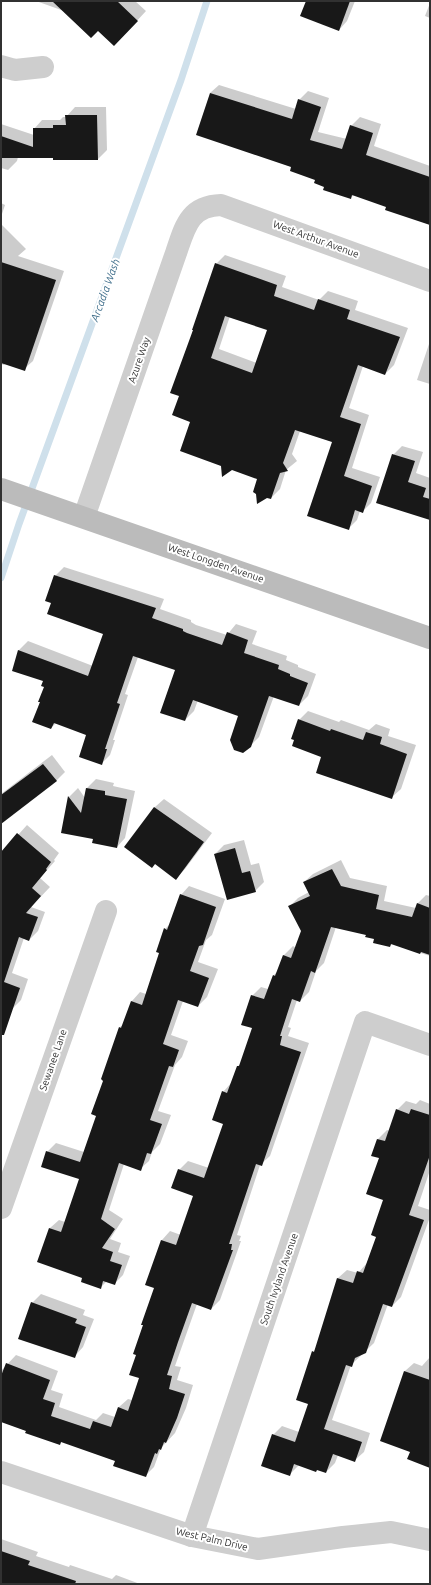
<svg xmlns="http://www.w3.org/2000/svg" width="431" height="1585" viewBox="0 0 431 1585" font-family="Ubuntu,sans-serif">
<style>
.shadow{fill:#0003;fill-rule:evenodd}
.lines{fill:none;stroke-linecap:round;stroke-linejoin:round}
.stream{stroke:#cfe0eb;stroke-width:7}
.building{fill:#181818;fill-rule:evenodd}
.street{stroke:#cecece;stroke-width:22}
.secondary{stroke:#bbb;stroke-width:22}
.labels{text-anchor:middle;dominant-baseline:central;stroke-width:4;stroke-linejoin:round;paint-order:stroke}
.street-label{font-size:10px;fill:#313131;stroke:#fff}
.water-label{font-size:11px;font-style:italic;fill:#44728e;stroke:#fff}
</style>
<rect width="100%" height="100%" fill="#fff"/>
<g class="shadow">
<polygon points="36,1 135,1 146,11 123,36 98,30 64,11"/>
<polygon points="307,1 355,1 347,21 339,30"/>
<polygon points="430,3 430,18 425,16"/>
<polygon points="219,85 296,109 299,100 308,91 329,98 318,132 347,139 351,126 360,117 381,124 374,146 430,166 430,225 387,206 354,195 350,198 292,167 210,93"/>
<polygon points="75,107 106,107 107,150 98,159 18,157 17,161 8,170 1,168 1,124 34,135 34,129 42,120 60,120 63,117 66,117"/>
<polygon points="1,203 5,205 1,217"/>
<polygon points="1,224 26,249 18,256 64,271 33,361 24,369 6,363 4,365 1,364"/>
<path d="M225,255L286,276L282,287L319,300L328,291L358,301L355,310L408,328L394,365L385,374L363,366L349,408L369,415L352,468L380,477L371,503L362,512L360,511L357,520L348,529L333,442L300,431L292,454L297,461L286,470L280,489L271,498L258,478L222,465L192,421L180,396L216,264ZM230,316L268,329L257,363L219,349Z"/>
<polygon points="430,341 430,384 417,380"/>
<polygon points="402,446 423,452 416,473 430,478 430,515 427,518 393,455"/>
<polygon points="64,567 164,599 160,609 191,620 191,622 196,625 227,635 236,624 257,631 252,644 287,656 286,660 298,665 298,667 316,674 308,696 299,705 274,696 259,737 250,746 239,715 198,700 194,711 185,720 176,670 138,657 125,694 128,695 113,740 115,740 110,755 101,764 88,734 56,723 51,728 34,721 45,686 44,680 13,670 19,650 28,641 93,666 104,633 52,603 55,576"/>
<polygon points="308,711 339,722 341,720 369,730 376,724 390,729 388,736 416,745 401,789 392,797 323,756 299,720"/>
<polygon points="52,755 65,772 56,781 1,809 1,794"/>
<polygon points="96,779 114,783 113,786 135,791 125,838 117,847 94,838 62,832 69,797 78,788 85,798 87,788"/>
<polygon points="164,799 212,833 185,869 176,878 156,863 152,867 126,847 155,807"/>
<polygon points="27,825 59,853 54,860 55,861 40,878 50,887 31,907 45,912 38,931 29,940 24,938 12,973 28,979 21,1000 12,1009 1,1005 1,854"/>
<polygon points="244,840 251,865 259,863 264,882 255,891 215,854 224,845"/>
<polygon points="341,860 350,878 387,886 384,901 416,908 417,904 426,895 430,896 430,956 392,944 390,946 367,934 336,927 324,963 316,971 309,992 300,1001 297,1000 288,1027 291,1028 288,1036 309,1043 270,1156 260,1165 237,1235 241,1236 239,1241 241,1241 220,1300 211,1309 197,1304 175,1366 181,1367 177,1380 193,1385 186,1408 175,1433 161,1448 154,1467 145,1476 116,1461 62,1441 60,1444 1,1421 1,1371 16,1355 58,1371 51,1390 63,1394 59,1407 96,1420 103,1413 115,1417 119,1407 128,1399 132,1400 140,1378 162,1240 170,1231 181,1235 194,1195 179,1170 188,1161 209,1168 224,1123 223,1092 232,1082 238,1066 242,1063 253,1028 252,996 261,987 268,989 273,976 278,971 284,955 293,946 296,948 302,931 289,907 298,898 309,892 304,882 313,874"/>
<polygon points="189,886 225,899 212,935 206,940 198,962 218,969 207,997 198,1006 183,1001 171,1035 188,1041 182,1057 175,1065 158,1111 171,1115 160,1144 152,1152 149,1161 140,1169 124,1164 109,1210 123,1219 110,1239 121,1243 118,1252 130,1256 123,1275 114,1284 107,1281 100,1288 84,1278 50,1228 59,1220 65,1222 80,1179 47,1152 56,1143 84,1152 97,1116 104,1080 102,1079 120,1027 124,1024 132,1001 140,992 146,994 160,953 165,929 170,924 181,895"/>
<polygon points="420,1100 430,1104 430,1170 418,1206 430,1210 430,1217 401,1297 392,1306 388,1304 374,1343 351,1365 332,1420 370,1433 364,1452 355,1460 338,1455 335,1463 326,1472 299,1465 290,1474 273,1435 282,1426 299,1432 309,1404 313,1352 316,1349 338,1278 347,1270 358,1273 367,1263 377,1236 384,1200 378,1139 387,1130 390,1131 397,1110 406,1101 416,1104"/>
<polygon points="41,1294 85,1310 83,1315 94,1319 83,1347 75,1356 32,1303"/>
<polygon points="430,1357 430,1467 411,1451 405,1371 414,1363 422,1366"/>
<polygon points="1,1539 38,1552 36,1556 69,1567 70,1565 112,1579 116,1575 140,1584 1,1584"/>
</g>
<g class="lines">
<polyline class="stream" points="1,578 19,524 181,80 207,1"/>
</g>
<g class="building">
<polygon points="52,1 117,1 138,21 114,46 98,31 91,38"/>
<polygon points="306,1 350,1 339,31 300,16"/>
<polygon points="210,93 292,119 298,99 321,107 310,140 342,149 350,125 373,133 366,155 430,177 430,225 385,210 386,207 352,195 351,199 323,190 324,187 314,183 315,180 290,171 291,167 196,135"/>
<polygon points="65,115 97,115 98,160 53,160 53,158 1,158 1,136 33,147 33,128 53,128 53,125 66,125"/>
<polygon points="1,262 56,280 25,371 1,363"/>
<path d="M215,263L277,285L274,296L314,310L318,299L350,310L347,319L400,337L385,375L358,365L340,417L361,424L344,476L372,486L363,513L355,510L349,530L307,516L332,442L295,430L283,463L288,471L280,473L271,499L267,498L257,504L256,494L253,492L257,479L232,470L222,477L221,466L180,451L190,422L172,415L179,396L170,393L193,330H192ZM225,316L267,330L252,373L211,358Z"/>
<polygon points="392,454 415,461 408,482 426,488 423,497 430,499 430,520 376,503"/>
<polygon points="54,575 156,608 152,618 183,629 183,631 187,633 222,645 227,632 248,640 244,653 279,665 278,669 290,674 290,676 308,683 299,706 269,696 251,747 243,753 234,750 230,740 238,716 193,700 185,721 160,713 175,670 133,656 117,703 120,704 105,749 107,749 102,765 79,757 86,735 54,723 51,729 32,722 40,702 38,702 44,687 41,686 43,681 12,671 18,650 88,676 103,634 47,614 51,603 45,601"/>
<polygon points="298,719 330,731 331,729 363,740 366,732 382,737 380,744 407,754 392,799 316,773 321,757 292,746 294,740 291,739"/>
<polygon points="43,764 57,781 1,824 1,795"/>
<polygon points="86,788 105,791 105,795 127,799 117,848 92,843 93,839 61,833 68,796 81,813"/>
<polygon points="154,807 204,842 176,880 155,864 152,868 124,847"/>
<polygon points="17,833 51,862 46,869 47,870 32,888 41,896 26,913 38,917 29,941 19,937 4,982 20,988 4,1035 1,1035 1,852"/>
<polygon points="235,848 242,873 250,871 256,892 227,900 214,854"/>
<polygon points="332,869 341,886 379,895 376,909 412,917 417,903 430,908 430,955 421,952 420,954 391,944 390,947 373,943 374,939 365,937 366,935 331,927 315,973 311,971 300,1002 292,999 280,1036 282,1036 280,1045 301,1052 262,1166 256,1164 229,1244 232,1244 231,1250 233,1250 211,1310 192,1303 178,1342 167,1375 172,1376 169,1389 185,1394 177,1418 166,1443 164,1442 161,1450 159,1449 157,1454 155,1453 146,1477 113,1466 115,1461 61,1442 60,1445 25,1433 26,1431 1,1422 1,1376 6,1363 50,1380 43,1399 55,1403 51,1416 90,1429 93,1421 111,1427 118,1407 128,1411 139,1378 129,1375 136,1355 133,1354 143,1325 141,1325 154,1288 145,1285 161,1240 176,1245 193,1196 171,1188 178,1169 204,1178 223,1124 212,1120 222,1091 227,1093 237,1066 239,1066 252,1028 241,1025 251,995 264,999 273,975 275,976 283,955 291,958 301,931 288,906 310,896 303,882"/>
<polygon points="180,894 216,907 203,945 199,946 190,971 209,978 198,1007 178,1000 163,1044 179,1050 173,1067 169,1066 150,1120 162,1124 151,1154 147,1153 141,1171 119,1163 101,1219 115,1229 102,1248 113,1252 110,1261 122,1265 115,1285 103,1281 101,1289 81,1282 82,1278 37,1262 49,1228 61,1232 79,1179 41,1167 46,1151 80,1162 96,1116 91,1114 103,1081 101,1079 119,1027 121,1028 131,1001 142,1005 159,953 156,952 164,928 167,930"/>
<polygon points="396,1109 409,1114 411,1109 430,1115 430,1155 409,1215 424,1220 392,1307 383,1304 366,1353 355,1358 352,1367 346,1365 324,1429 362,1442 355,1462 333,1454 326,1473 317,1470 316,1472 294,1464 290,1476 261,1466 272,1434 295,1442 308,1404 296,1400 312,1351 314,1352 337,1278 353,1283 357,1271 363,1273 376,1237 371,1235 383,1200 366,1194 379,1158 371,1156 377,1139 385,1141"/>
<polygon points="31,1302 77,1319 75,1323 86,1327 75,1358 18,1339"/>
<polygon points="404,1371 430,1380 430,1468 407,1459 410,1452 380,1441"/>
<polygon points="1,1551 30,1561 28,1565 76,1581 75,1584 1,1584"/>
</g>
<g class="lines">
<g class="street">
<polyline points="1,66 15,70 43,67"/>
<path d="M84,517L176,253C185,227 189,206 221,205L430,281"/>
<polyline points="1,1208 106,911"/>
<polyline points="1,1472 192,1536 258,1549 343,1537 391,1532 430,1540"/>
<polyline points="192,1536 365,1022 430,1045"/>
</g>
<polyline class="secondary" points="1,489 430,638"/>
</g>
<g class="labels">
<g class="street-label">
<text transform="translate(316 239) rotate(20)">West Arthur Avenue</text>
<text transform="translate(139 360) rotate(-71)">Azure Way</text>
<text transform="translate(216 563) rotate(19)">West Longden Avenue</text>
<text transform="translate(53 1060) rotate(-71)">Sewanee Lane</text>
<text transform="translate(279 1279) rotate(-71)">South Ivyland Avenue</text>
<text transform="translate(212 1539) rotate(13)">West Palm Drive</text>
</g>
<g class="water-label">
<text transform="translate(105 290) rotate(-70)">Arcadia Wash</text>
</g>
</g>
<rect width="431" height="1585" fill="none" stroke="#313131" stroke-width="4"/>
</svg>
